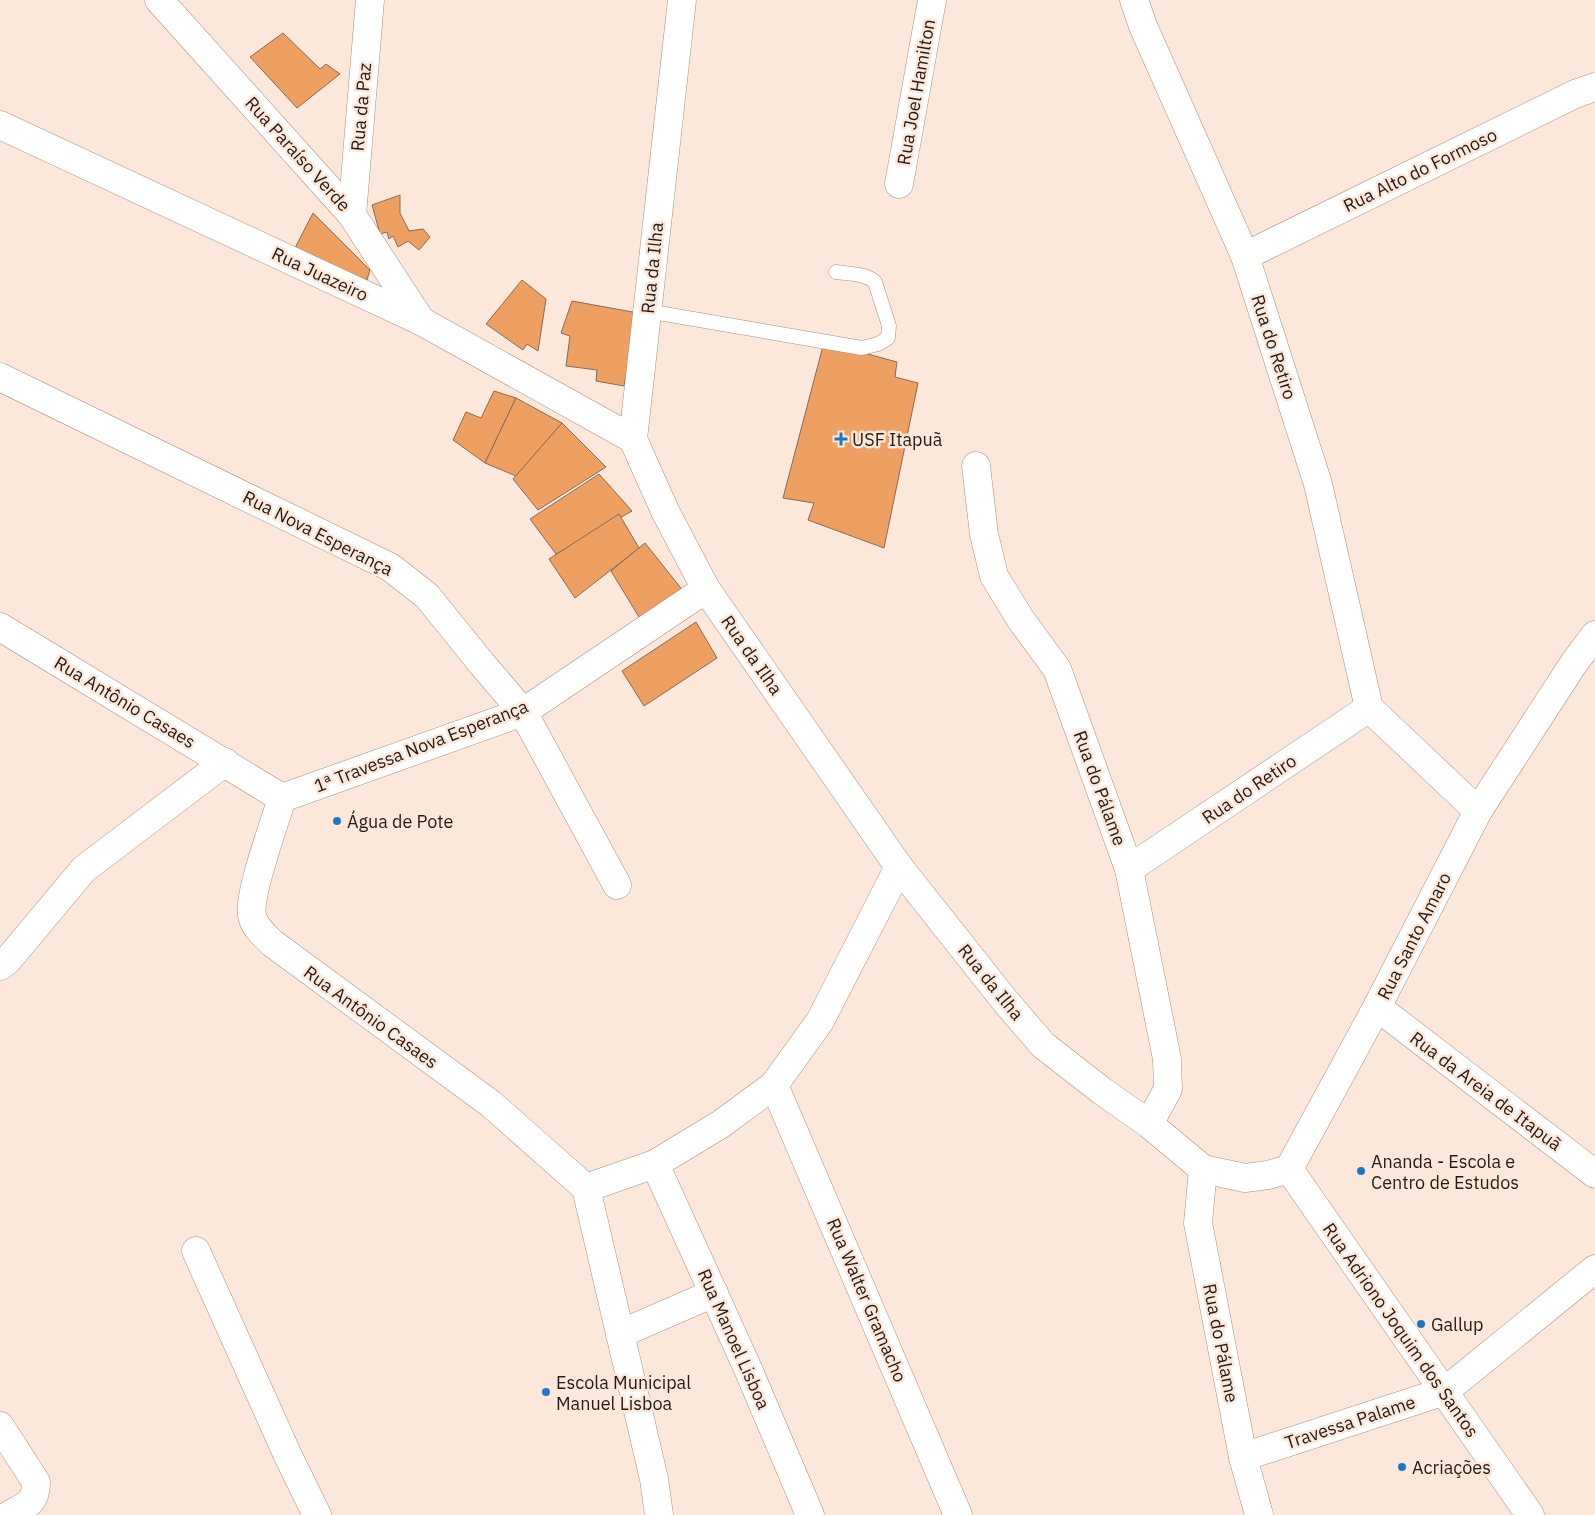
<svg xmlns="http://www.w3.org/2000/svg" width="1595" height="1515" viewBox="0 0 1595 1515" font-family="'IBM Plex Sans',sans-serif">
<style>
.building{fill:#ee9f62;stroke:#876b56}
.lines{fill:none;stroke-linecap:round;stroke-linejoin:round}
.service-casing{stroke:#ac8e78;stroke-width:15}
.minor-casing{stroke:#ac8e78;stroke-width:29}
.secondary-casing{stroke:#ac8e78;stroke-width:29}
.service{stroke:#fff;stroke-width:14}
.minor{stroke:#fff;stroke-width:28}
.secondary{stroke:#fff;stroke-width:28}
.poi-dot{fill:#1f76c3;stroke:#fce8da;stroke-width:2}
.labels{text-anchor:middle;dominant-baseline:central;stroke-width:5;stroke-linejoin:round;paint-order:stroke}
.street-label{font-size:18px;fill:#261b12;stroke:#fce8da}
.poi-label{font-size:18px;fill:#261b12;stroke:#fce8da;text-anchor:start}
</style>
<rect width="100%" height="100%" fill="#fce8da"/>
<g class="building">
<polygon points="283,33 320,69 326,64 340,74 297,108 250,57"/>
<polygon points="400,195 400,213 409,231 423,229 430,237 419,250 408,241 398,247 393,236 389,239 387,232 380,234 372,205"/>
<polygon points="313,213 370,270 367,280 294,250"/>
<polygon points="522,280 546,299 538,351 527,344 523,350 486,324"/>
<polygon points="572,301 638,313 624,386 596,381 597,370 566,366 570,336 561,333"/>
<polygon points="824,342 897,362 895,377 918,383 884,548 808,520 814,503 783,498"/>
<polygon points="494,391 516,398 485,463 453,440 466,412 481,418"/>
<polygon points="516,398 562,423 516,476 485,463"/>
<polygon points="562,423 606,467 538,510 513,479"/>
<polygon points="599,474 632,511 556,554 530,519"/>
<polygon points="619,514 639,548 575,598 549,559"/>
<polygon points="645,543 684,592 639,617 611,571"/>
<polygon points="696,622 717,658 644,706 622,671"/>
</g>
<g class="lines">
<g class="service-casing">
<path id="service" d="M647,311L862,348L878,344L888,338L889,326L875,282C865,273 848,274 836,272"/>
</g>
<g class="minor-casing">
<g id="minor">
<polyline points="159,0 352,215 421,321"/>
<polyline points="1134,0 1143,26 1245,256 1318,484 1369,708 1478,811"/>
<polyline points="899,184 932,0"/>
<polyline points="352,215 370,0"/>
<polyline points="1245,256 1575,94 1595,87"/>
<polyline points="0,377 390,567 427,596 482,664 523,712 617,885"/>
<polyline points="976,466 984,534 994,576 1021,620 1057,669 1129,869 1167,1059 1168,1089 1149,1124"/>
<path d="M0,627L282,798C275,822 248,894 252,915C254,927 264,935 272,943L491,1104L586,1188L654,1479L659,1515"/>
<polyline points="282,798 523,712 706,589"/>
<polyline points="1129,869 1369,708"/>
<polyline points="0,966 7,961 84,869 225,762"/>
<polyline points="774,1085 958,1515"/>
<polyline points="655,1164 748,1369 810,1515"/>
<polyline points="1203,1169 1198,1223 1243,1457 1259,1515"/>
<polyline points="1289,1169 1530,1515"/>
<polyline points="586,1188 655,1164 721,1124 774,1085 820,1021 899,867"/>
<polyline points="196,1251 289,1458 317,1515"/>
<polyline points="620,1334 714,1293"/>
<path d="M0,1426L36,1482C36,1504 26,1505 9,1515"/>
<polyline points="1243,1457 1445,1391 1595,1269"/>
</g>
</g>
<g class="secondary-casing">
<g id="secondary">
<polyline points="682,0 633,439 665,511 706,589 899,867 1006,1002 1043,1045 1102,1091 1149,1124 1203,1169 1245,1178 1268,1175 1289,1169 1377,1007 1478,811 1574,663 1595,635"/>
<polyline points="0,125 421,321 633,439"/>
<polyline points="1377,1007 1595,1174"/>
</g>
</g>
<use href="#service" class="service"/>
<use href="#minor" class="minor"/>
<use href="#secondary" class="secondary"/>
</g>
<g class="poi-dot">
<path d="M838.5 431.5h5v5h5v5h-5v5h-5v-5h-5v-5h5z"/>
<circle cx="337" cy="821" r="5"/>
<circle cx="1361" cy="1171" r="5"/>
<circle cx="1421" cy="1324" r="5"/>
<circle cx="546" cy="1392" r="5"/>
<circle cx="1402" cy="1467" r="5"/>
</g>
<g class="labels">
<g class="street-label">
<text transform="translate(916 92) rotate(-80)">Rua Joel Hamilton</text>
<text transform="translate(361 107) rotate(-85)">Rua da Paz</text>
<text transform="translate(298 154) rotate(48)">Rua Paraíso Verde</text>
<text transform="translate(1420 170) rotate(-26)">Rua Alto do Formoso</text>
<text transform="translate(652 268) rotate(-84)">Rua da Ilha</text>
<text transform="translate(320 274) rotate(25)">Rua Juazeiro</text>
<text transform="translate(1274 347) rotate(72)">Rua do Retiro</text>
<text transform="translate(318 533) rotate(27)">Rua Nova Esperança</text>
<text transform="translate(752 655) rotate(55)">Rua da Ilha</text>
<text transform="translate(125 702) rotate(31)">Rua Antônio Casaes</text>
<text transform="translate(421 746) rotate(-21)">1ª Travessa Nova Esperança</text>
<text transform="translate(1100 788) rotate(70)">Rua do Pálame</text>
<text transform="translate(1249 789) rotate(-34)">Rua do Retiro</text>
<text transform="translate(1414 936) rotate(-63)">Rua Santo Amaro</text>
<text transform="translate(991 982) rotate(51)">Rua da Ilha</text>
<text transform="translate(371 1017) rotate(36)">Rua Antônio Casaes</text>
<text transform="translate(1486 1091) rotate(37)">Rua da Areia de Itapuã</text>
<text transform="translate(867 1300) rotate(67)">Rua Walter Gramacho</text>
<text transform="translate(1401 1330) rotate(55)">Rua Adriono Joquim dos Santos</text>
<text transform="translate(734 1339) rotate(66)">Rua Manoel Lisboa</text>
<text transform="translate(1221 1343) rotate(79)">Rua do Pálame</text>
<text transform="translate(1350 1422) rotate(-18)">Travessa Palame</text>
</g>
<g class="poi-label">
<text x="852" y="439">USF Itapuã</text>
<text x="347" y="821">Água de Pote</text>
<text x="1371" y="1161">Ananda - Escola e<tspan x="1371" dy="21">Centro de Estudos</tspan></text>
<text x="1431" y="1324">Gallup</text>
<text x="556" y="1382">Escola Municipal<tspan x="556" dy="21">Manuel Lisboa</tspan></text>
<text x="1412" y="1467">Acriações</text>
</g>
</g>
</svg>
